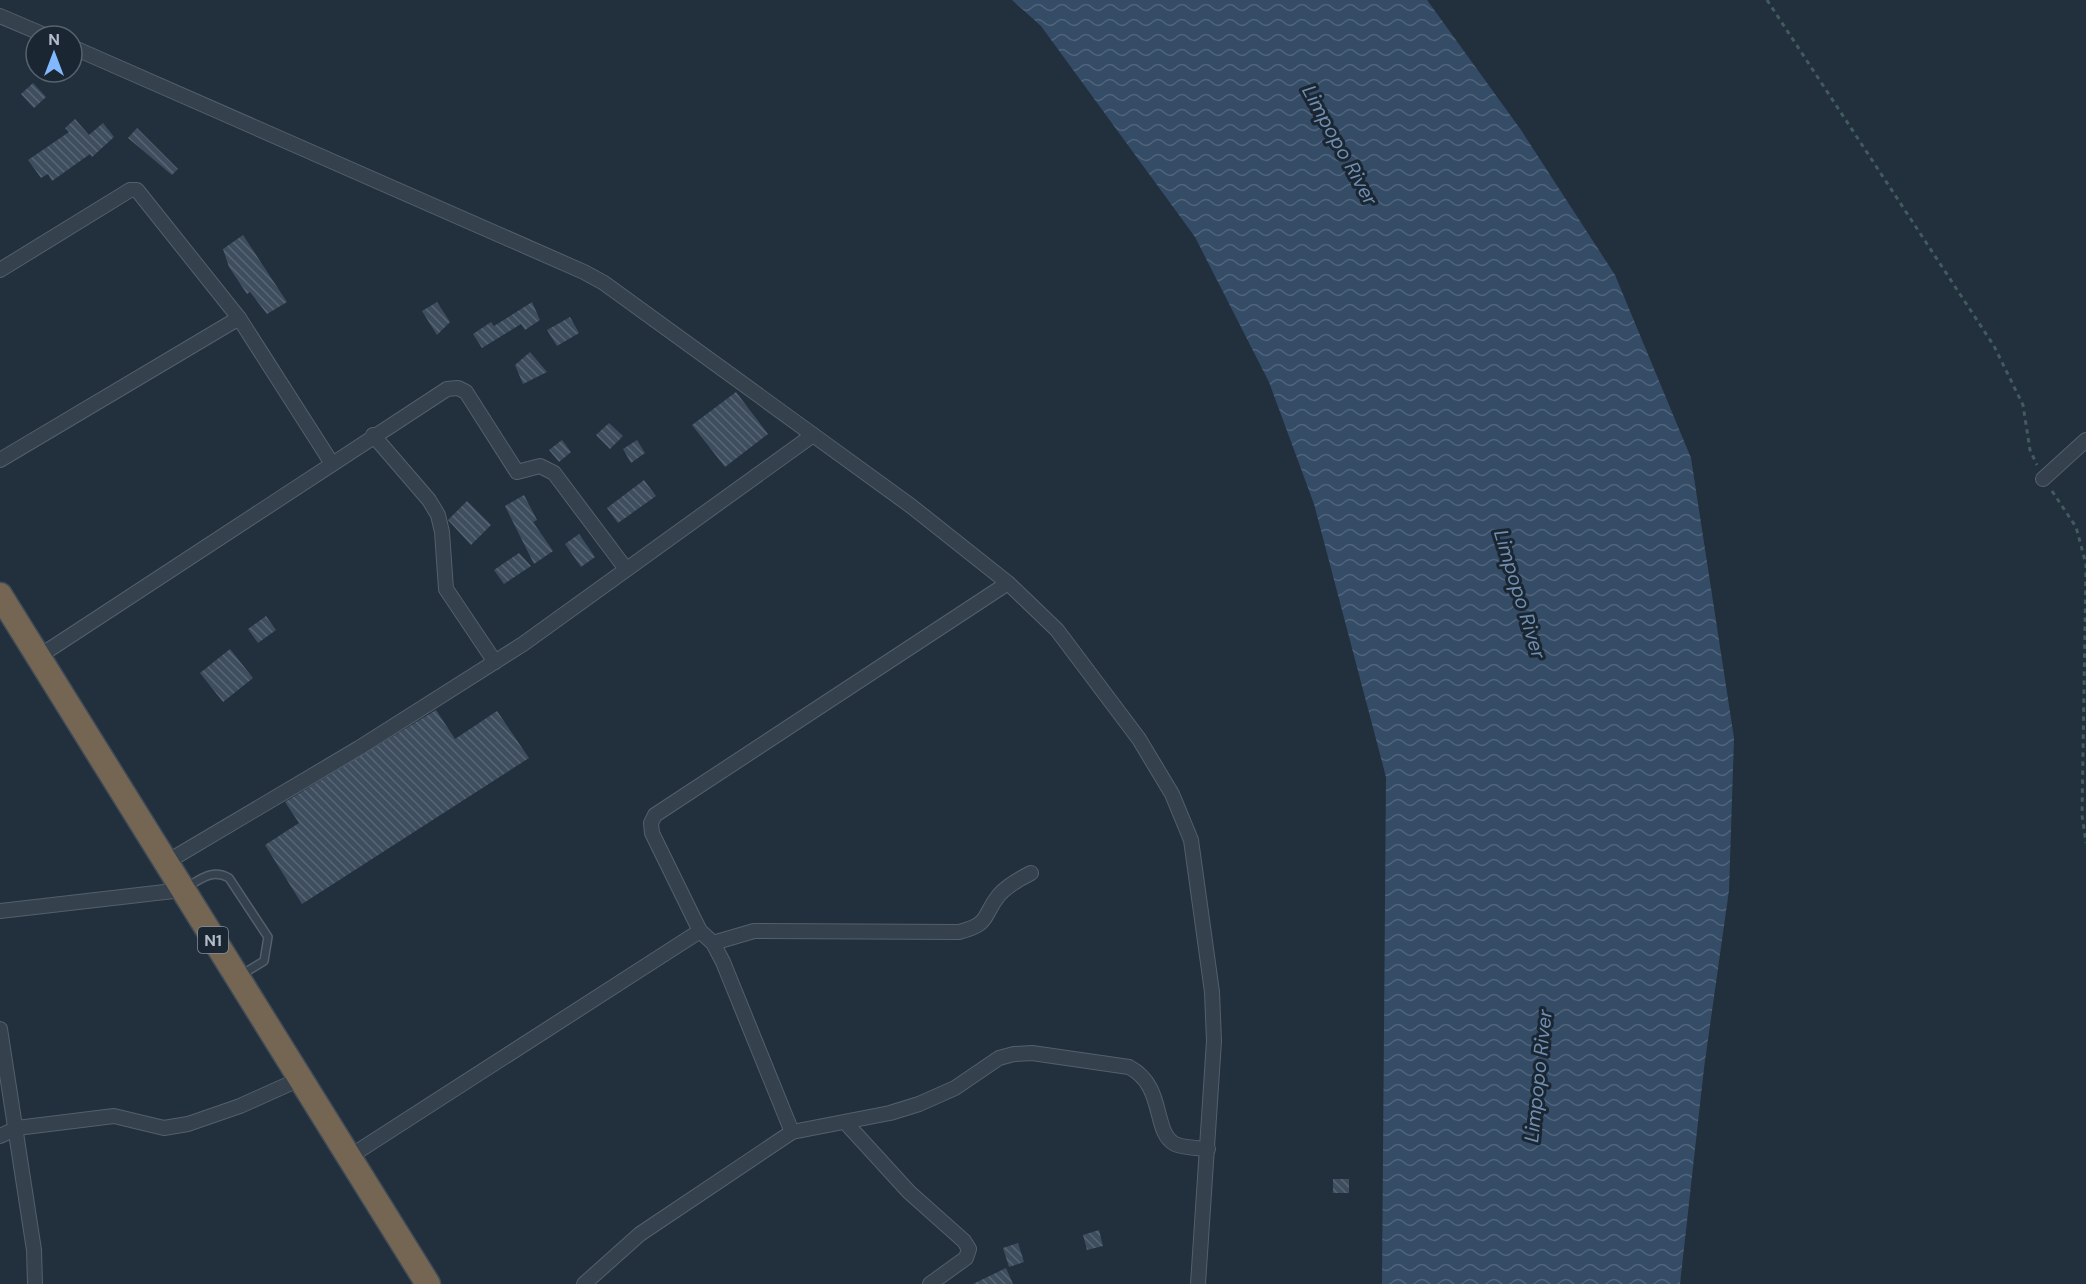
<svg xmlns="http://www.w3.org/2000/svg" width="2086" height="1284" viewBox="0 0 2086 1284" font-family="'DM Sans',sans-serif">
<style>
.water{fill:url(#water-waves)}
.building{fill:url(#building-back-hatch)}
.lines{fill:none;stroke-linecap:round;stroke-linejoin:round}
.lane-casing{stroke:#545f6c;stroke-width:10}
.street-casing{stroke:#545f6c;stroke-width:16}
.highway-casing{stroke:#414c59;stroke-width:27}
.path{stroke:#425b5c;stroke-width:3;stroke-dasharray:4.5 4.5;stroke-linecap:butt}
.lane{stroke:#36414e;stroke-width:7}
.street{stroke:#36414e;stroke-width:14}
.highway{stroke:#756653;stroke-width:24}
.labels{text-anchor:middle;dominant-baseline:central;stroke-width:6;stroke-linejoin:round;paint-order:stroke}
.shield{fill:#1b2633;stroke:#858f9d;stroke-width:1.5}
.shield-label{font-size:16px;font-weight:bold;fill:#b2bcca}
.water-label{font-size:20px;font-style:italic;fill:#708eaf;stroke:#1b2633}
</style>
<defs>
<pattern id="water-waves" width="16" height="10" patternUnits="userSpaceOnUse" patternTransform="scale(1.5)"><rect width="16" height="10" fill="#354c67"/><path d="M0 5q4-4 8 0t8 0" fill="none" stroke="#50647b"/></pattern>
<pattern id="building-back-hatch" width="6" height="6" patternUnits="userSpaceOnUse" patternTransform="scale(1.5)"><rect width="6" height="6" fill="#3e4e5e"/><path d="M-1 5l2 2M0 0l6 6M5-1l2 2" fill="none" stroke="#586674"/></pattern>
</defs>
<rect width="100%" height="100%" fill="#22303e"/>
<polygon class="water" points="1012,0 1427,0 1521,130 1615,275 1691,458 1734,738 1729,890 1704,1068 1680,1284 1382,1284 1386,777 1314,504 1269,382 1195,237 1041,26"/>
<g class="building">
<polygon points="33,83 46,97 34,108 21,94"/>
<polygon points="75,119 89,135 103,123 114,137 92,157 90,154 52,181 48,174 41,178 28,160 69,132 65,128"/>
<polygon points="137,128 178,169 172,175 128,138"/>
<polygon points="243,235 287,302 267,314 250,292 247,294 229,267 223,249"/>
<polygon points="437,302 450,322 437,335 422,311"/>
<polygon points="532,302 540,320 525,330 521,324 482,348 473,334 491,322 494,326"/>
<polygon points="570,317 579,333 557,346 547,330"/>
<polygon points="530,352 547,372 523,384 515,365"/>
<polygon points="736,392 768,434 725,467 692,425"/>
<polygon points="609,423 623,436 610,449 596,435"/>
<polygon points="562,440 571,452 559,462 549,450"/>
<polygon points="637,440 645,453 631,463 623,449"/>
<polygon points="644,480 656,496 618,523 607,508"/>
<polygon points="524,495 537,520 533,522 553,551 534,564 505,506"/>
<polygon points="467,501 491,525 471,545 448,520"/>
<polygon points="579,534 595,557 581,567 565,544"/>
<polygon points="519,553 531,566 504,584 494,570"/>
<polygon points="266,616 276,630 258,643 248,629"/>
<polygon points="230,649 253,678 223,702 200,673"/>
<polygon points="436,710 455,739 497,711 529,758 302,904 265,845 299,823 285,802"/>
<rect x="1333" y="1179" width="16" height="14"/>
<polygon points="1099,1230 1103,1246 1087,1250 1083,1235"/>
<polygon points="1018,1243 1024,1262 1009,1267 1003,1248"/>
<polygon points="1006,1268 1013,1284 973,1284"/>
</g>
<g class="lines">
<g class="lane-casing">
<path id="lane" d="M187,887C202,878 213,869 229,878L268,937L264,961L241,975"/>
</g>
<g class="street-casing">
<g id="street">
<polyline points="0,16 47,36"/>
<polyline points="72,47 584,272 604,283 911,506 1008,583 1057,630 1139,739 1172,794 1191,840 1212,992 1214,1041 1198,1284"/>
<polyline points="0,270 130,190 137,190 239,318 331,462"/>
<polyline points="373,435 429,500 438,515 442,532 446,589 495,662"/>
<polyline points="0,460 239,318"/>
<polyline points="2043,479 2086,440"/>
<polyline points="38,657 447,389 458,388 466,392 517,472 540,466 554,473 626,569"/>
<polyline points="165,863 359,748 523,644 813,435"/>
<polyline points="0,911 182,890"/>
<path d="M713,943L754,931L959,932C991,924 982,916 999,895C1008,885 1019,879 1031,873"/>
<polyline points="0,1029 34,1250 35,1284"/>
<polyline points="845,1122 909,1192 964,1241 969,1249 966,1258 930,1284"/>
<polyline points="792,1132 723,962 713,943 700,931 652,833 651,823 655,815 1008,583"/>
<polyline points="0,1136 17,1128 114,1116 164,1128 188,1124 240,1106 300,1079"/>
<polyline points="349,1157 700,931"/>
<path d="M584,1284L640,1234L792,1132L890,1113L919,1104L955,1088L999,1058L1014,1054L1032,1053L1129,1067C1166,1086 1152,1132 1175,1144C1184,1148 1198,1148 1208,1149"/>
</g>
</g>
<g class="highway-casing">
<polyline id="highway" points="0,595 428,1284"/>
</g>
<g class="path">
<polyline points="1767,0 1994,346 2023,405 2030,450 2037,465"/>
<polyline points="2052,491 2076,527 2086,564 2082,815 2086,843"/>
</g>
<use href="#lane" class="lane"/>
<use href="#street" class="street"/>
<use href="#highway" class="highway"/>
</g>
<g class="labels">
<rect class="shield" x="198" y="927" width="30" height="26" rx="4.5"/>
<g class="shield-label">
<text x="213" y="940">N1</text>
</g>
<g class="water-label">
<text transform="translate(1340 145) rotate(61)">Limpopo River</text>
<text transform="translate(1520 594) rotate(73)">Limpopo River</text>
<text transform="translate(1538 1076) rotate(-84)">Limpopo River</text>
</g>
</g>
<g transform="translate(54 54)"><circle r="28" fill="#1b2633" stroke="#57626f" stroke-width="1.5"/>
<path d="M0-4.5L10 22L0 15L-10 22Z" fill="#82b8fe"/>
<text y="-9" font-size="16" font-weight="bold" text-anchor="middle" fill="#b2bcca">N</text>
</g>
</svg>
